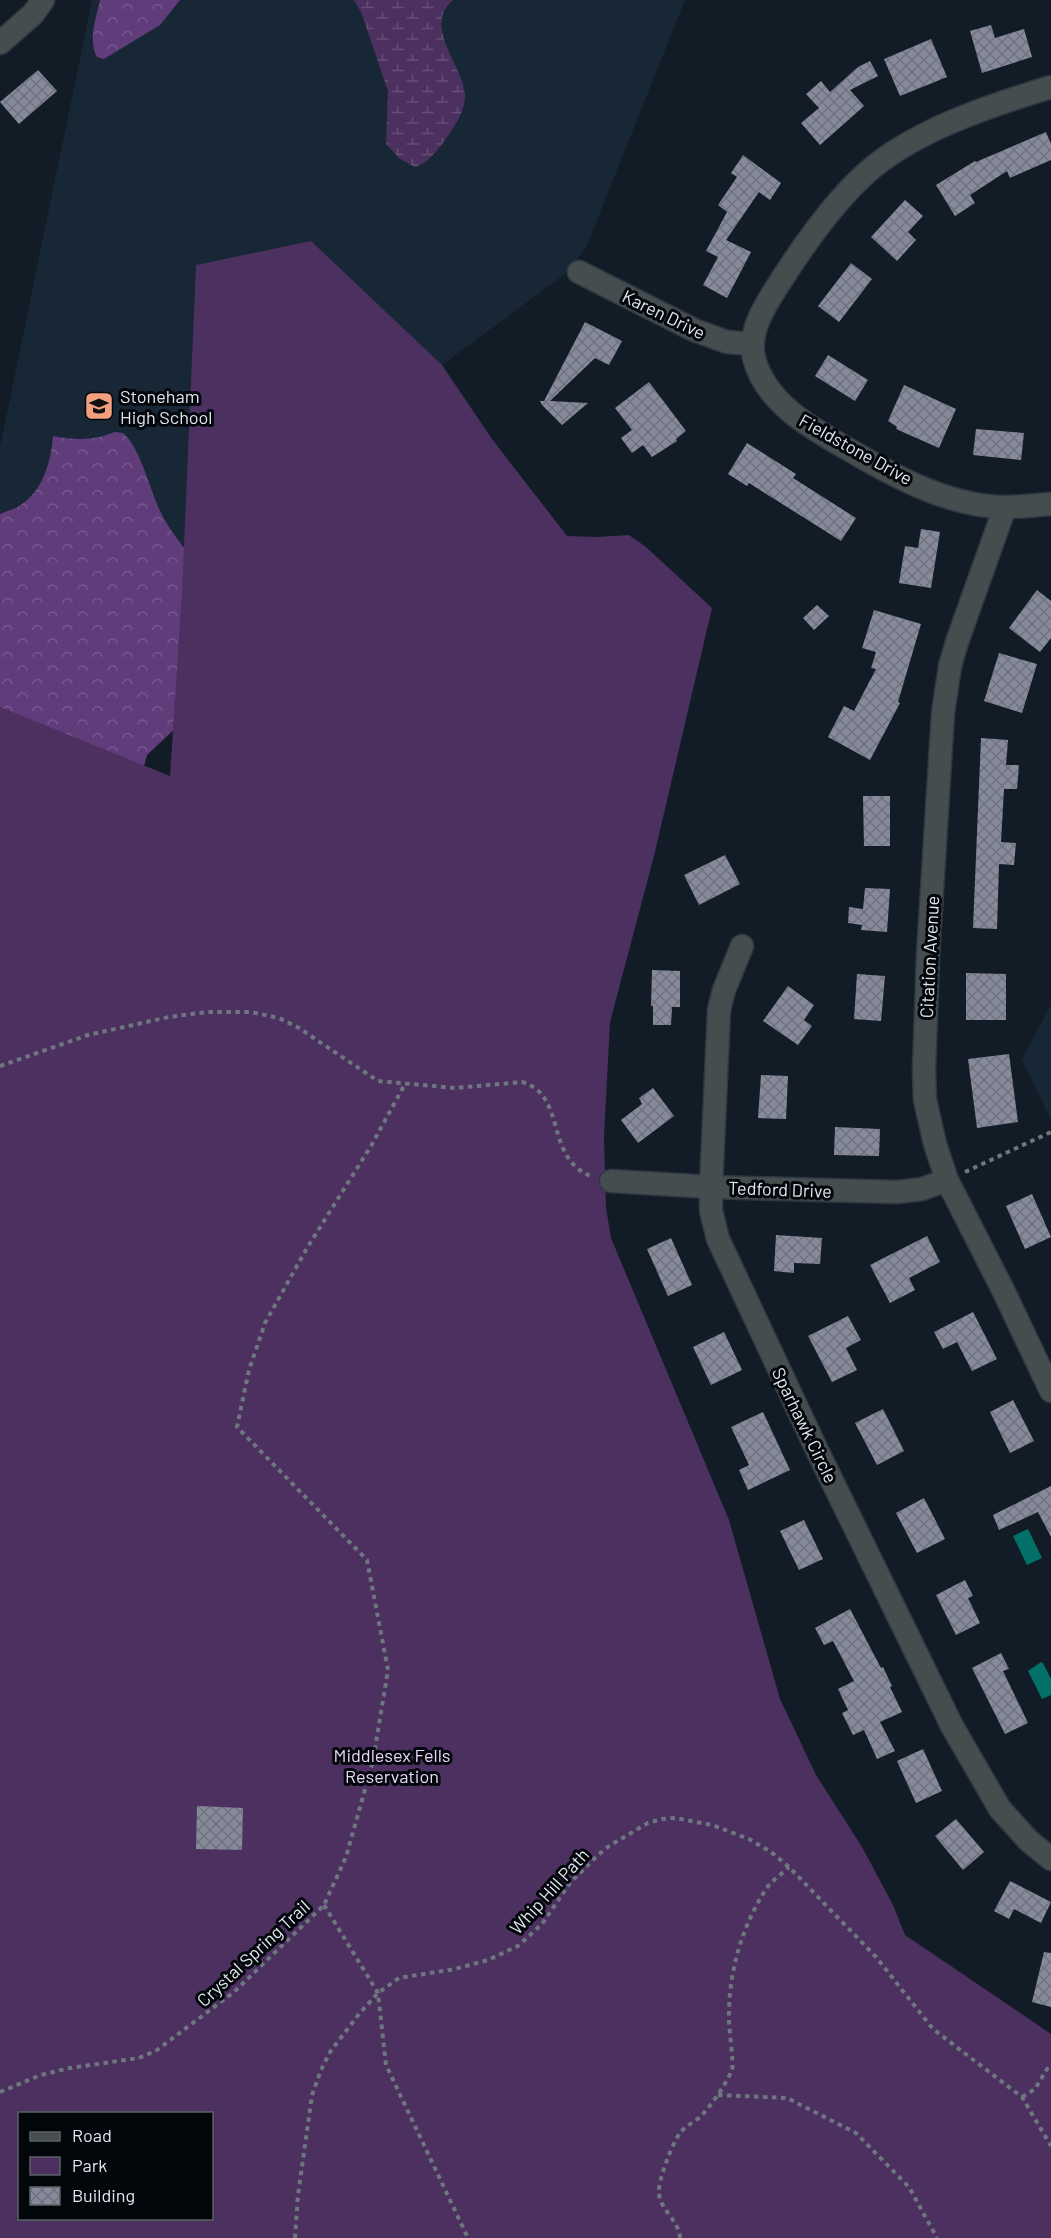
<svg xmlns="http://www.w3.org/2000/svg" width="1051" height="2238" viewBox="0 0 1051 2238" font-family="Barlow,sans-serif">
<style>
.built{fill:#182735}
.forest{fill:url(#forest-crowns)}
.wetland{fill:url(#wetland-marsh)}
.park{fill:#4c3060;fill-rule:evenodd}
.water{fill:#027068}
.building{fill:url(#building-cross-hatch)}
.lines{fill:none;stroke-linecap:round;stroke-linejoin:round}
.street-casing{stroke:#2f3842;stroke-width:25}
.path{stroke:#6e777f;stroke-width:4;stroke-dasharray:4.5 4.5;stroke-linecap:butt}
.street{stroke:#454d4f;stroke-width:22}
.labels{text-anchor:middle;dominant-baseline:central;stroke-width:6;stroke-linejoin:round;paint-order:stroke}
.street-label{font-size:18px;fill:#e0e7ee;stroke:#03060a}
.poi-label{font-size:18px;fill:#e0e7ee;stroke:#03060a;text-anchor:start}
.park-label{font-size:18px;fill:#ebd6fc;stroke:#03060a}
</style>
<defs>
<pattern id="forest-crowns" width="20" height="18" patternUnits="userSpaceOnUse" patternTransform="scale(1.5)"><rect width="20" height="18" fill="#613c7b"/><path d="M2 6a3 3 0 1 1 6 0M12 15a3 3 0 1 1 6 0" fill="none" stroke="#77588e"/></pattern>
<pattern id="wetland-marsh" width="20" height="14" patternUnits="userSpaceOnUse" patternTransform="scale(1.5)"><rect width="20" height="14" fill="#4c3060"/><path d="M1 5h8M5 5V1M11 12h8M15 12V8" fill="none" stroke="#664e77"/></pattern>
<pattern id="building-cross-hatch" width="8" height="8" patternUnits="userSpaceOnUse" patternTransform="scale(1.5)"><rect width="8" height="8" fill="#878a9a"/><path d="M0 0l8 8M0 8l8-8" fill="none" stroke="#6f727d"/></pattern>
</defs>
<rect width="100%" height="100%" fill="#121c26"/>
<g class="built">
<polygon points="92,0 685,0 586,248 565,274 442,365 0,707 0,447"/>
<polygon points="1051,1004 1051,1120 1022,1060"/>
</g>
<g class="forest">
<path d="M100,0H180L160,25L104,59L97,57C88,40 96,18 100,0Z"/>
<path d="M114,432L123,433C141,448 150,492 162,515C169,529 179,540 187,553C208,589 227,625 246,662L147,755L140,781L0,826V514C7,511 16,509 22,504C44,489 51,460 53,436C74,440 95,441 114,432Z"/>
</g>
<path class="wetland" d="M354,0H453C422,26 463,65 465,94C466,111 454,127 445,140C437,151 428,163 415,167L400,159L386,144L388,91L361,12Z"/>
<path class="park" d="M311,241L442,365L492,439L567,536L597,537L629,535L646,547L712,608L654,856L610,1022L604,1137L606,1208L611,1238L729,1520L780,1699L816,1775L862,1847L893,1905L905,1935L1051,2034V2238H0V707L170,776L182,592L196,265ZM20,2114H212V2218H20Z"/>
<g class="water">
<polygon points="1028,1529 1042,1558 1027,1565 1013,1536"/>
<polygon points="1041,1662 1043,1663 1051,1679 1051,1695 1042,1699 1028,1671"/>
</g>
<g class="building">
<polygon points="991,25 995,38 1024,29 1032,57 982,73 970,31"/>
<polygon points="931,39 947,77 900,96 884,59"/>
<polygon points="870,61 878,76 850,90 864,106 820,145 801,123 819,108 806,94 821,81 830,92 858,67"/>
<polygon points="38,70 57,91 19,124 0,102"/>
<polygon points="1046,132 1051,144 1051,160 1010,178 1007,171 970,195 975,203 955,216 936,185 975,161 976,162"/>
<polygon points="743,155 781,183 770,200 759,192 726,240 751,252 727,298 703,285 718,257 706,251 727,212 718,205 737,177 731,173"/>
<polygon points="905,200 923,216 908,232 916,240 897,261 871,237"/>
<polygon points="851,263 872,279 839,322 818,306"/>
<polygon points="585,322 622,341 609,365 595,358 550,401 588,403 562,425 542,405 540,401 544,401"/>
<polygon points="828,355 868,380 855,401 815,376"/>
<polygon points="649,382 686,431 676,439 677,441 652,457 643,445 632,453 621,438 632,430 615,408"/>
<polygon points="904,385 956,409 939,448 896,429 897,427 888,421"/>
<polygon points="976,429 1024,433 1021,460 973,455"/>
<polygon points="747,443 796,474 793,478 856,518 841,541 749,483 747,486 728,474"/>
<polygon points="921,529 940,532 931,588 899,583 905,546 918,548"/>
<polygon points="1037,590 1051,601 1051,638 1040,652 1009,628"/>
<polygon points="817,605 829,616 814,630 803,618"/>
<polygon points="874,610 921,624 898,702 900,703 870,760 828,737 844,706 854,711 876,669 871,668 876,652 862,648"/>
<polygon points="999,653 1037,664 1022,713 984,701"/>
<polygon points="981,738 1008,740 1006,765 1019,765 1017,789 1004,789 1001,842 1016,843 1014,865 999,864 997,929 973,928"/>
<polygon points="863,796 890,796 890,846 864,846"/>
<polygon points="725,855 740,884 699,905 684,875"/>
<polygon points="865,888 890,889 887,932 861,930 862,925 848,923 849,907 863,909"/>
<polygon points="652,970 680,971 680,1007 672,1007 671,1025 653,1025 653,1006 651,1006"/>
<polygon points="966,973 1006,974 1006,1020 966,1020"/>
<polygon points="857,974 885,976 881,1021 854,1019"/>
<polygon points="788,986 814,1005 804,1020 812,1026 798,1045 763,1021"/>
<polygon points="1009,1054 1018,1122 977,1128 968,1059"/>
<polygon points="761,1075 788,1076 786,1119 758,1118"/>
<polygon points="653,1088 674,1116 638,1143 621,1120 642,1104 639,1098"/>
<polygon points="835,1127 880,1129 879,1156 834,1155"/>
<polygon points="1032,1194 1051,1237 1025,1249 1006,1206"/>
<polygon points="776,1235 822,1238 820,1264 794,1263 794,1273 774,1271"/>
<polygon points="927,1236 940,1262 909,1278 915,1290 890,1303 870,1265"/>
<polygon points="671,1238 692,1285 668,1296 647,1249"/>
<polygon points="973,1312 997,1359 972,1371 957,1342 943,1349 934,1332"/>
<polygon points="848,1316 861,1340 846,1348 857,1370 832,1382 808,1336"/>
<polygon points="724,1332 742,1370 711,1385 693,1347"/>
<polygon points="1013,1400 1034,1441 1010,1453 990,1412"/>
<polygon points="883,1409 904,1451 877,1465 855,1423"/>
<polygon points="763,1412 790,1470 748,1490 739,1470 749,1465 731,1427"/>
<polygon points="1051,1486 1051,1537 1038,1512 999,1530 993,1515"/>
<polygon points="924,1498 945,1539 917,1553 896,1513"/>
<polygon points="804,1520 823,1559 799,1570 780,1531"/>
<polygon points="965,1580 973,1596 968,1598 980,1623 956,1635 936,1595"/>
<polygon points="850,1609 881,1668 883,1667 892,1686 890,1687 902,1712 880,1722 895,1751 877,1759 864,1730 853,1735 842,1713 848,1710 838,1689 854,1681 833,1641 824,1645 815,1628"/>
<polygon points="1001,1653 1009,1669 1003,1671 1028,1723 1005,1734 972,1668"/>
<polygon points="923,1749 942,1791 916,1803 897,1761"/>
<polygon points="197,1806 243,1808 242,1850 196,1849"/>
<polygon points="956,1819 984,1852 963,1870 935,1836"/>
<polygon points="1010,1881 1051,1902 1041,1923 1014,1909 1009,1919 994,1911"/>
<polygon points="1044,1952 1051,1953 1051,2007 1032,2002"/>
</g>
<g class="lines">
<g class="street-casing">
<g id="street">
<polyline points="0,43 33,14 43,0"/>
<path d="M1051,87C995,104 928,126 881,161C844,188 807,240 782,279C768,301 747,330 754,358C766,405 815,430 853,452C899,479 952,507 1006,507C1021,507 1036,505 1051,504"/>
<polyline points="579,272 694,330 727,342 753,344"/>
<polyline points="1005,507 957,642 950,666 943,713 928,955 924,1070 925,1100 935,1144 947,1180 1003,1290 1051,1391"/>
<polyline points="742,946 724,990 719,1010 711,1187 711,1211 718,1239 816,1448 952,1726 1000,1809 1028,1840 1051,1859"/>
<polyline points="611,1181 711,1187 897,1192 922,1189 947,1180"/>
</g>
</g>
<g class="path">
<path d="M0,1066L88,1035L169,1017L207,1012H251L279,1018L299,1028L378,1081L455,1088L522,1082C568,1095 543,1159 593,1177"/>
<polyline points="965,1172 1051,1132"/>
<polyline points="324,1905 378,1993 386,2065 468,2238"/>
<polyline points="0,2092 41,2075 70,2068 139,2058 157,2050 234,1992 324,1905 346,1857 373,1761 388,1670 367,1560 237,1427 249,1370 265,1323 307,1248 371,1146 405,1084"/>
<polyline points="718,2095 787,2098 856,2133 909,2187 937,2238"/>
<polyline points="1022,2097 1035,2089 1047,2069 1051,2068"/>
<polyline points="295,2238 298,2195 312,2095 321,2070 330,2052 359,2014 378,1993 399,1978 455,1969 488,1960 518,1946 542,1924 570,1883 597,1856 609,1846 648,1823 662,1819 675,1818 712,1825 749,1839 771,1852 789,1867 876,1957 933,2029 1022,2097 1051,2146"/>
<path d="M680,2238C679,2220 661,2211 659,2194C657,2182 673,2142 680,2133C685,2126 695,2122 701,2116C713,2103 725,2086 732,2070C734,2064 729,2030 729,2020C728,1975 741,1928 766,1889C771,1881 782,1874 789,1867"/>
</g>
<use href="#street" class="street"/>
</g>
<defs>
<g id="school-square" transform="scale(1.5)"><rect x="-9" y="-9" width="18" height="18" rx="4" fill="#f2a07f" stroke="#03060a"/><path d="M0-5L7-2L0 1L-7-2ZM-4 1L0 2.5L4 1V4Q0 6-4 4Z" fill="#111"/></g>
</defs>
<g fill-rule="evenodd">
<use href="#school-square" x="99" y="406"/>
</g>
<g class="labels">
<g class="street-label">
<text transform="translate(664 314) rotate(26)">Karen Drive</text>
<text transform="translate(856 449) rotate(29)">Fieldstone Drive</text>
<text transform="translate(929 957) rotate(-87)">Citation Avenue</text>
<text transform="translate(780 1189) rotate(2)">Tedford Drive</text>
<text transform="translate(805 1425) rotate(64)">Sparhawk Circle</text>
<text transform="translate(549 1891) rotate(-48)">Whip Hill Path</text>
<text transform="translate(253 1953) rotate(-43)">Crystal Spring Trail</text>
</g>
<g class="poi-label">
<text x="120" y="396">Stoneham<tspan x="120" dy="21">High School</tspan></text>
</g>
<g class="park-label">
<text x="392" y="1755">Middlesex Fells<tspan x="392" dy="21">Reservation</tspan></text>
</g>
</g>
<rect x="18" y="2112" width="195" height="108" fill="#03060a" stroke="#5b6065" stroke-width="1.5"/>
<rect x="30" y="2132" width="30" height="9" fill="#454d4f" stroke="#5b6065" stroke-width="1.5"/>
<text x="72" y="2142" font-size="18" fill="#e0e7ee">Road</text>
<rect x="30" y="2157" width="30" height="18" fill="#4c3060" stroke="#5b6065" stroke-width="1.5"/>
<text x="72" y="2172" font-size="18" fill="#e0e7ee">Park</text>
<rect x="30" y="2187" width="30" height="18" fill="url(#building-cross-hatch)" stroke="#5b6065" stroke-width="1.5"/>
<text x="72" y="2202" font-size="18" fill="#e0e7ee">Building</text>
</svg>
